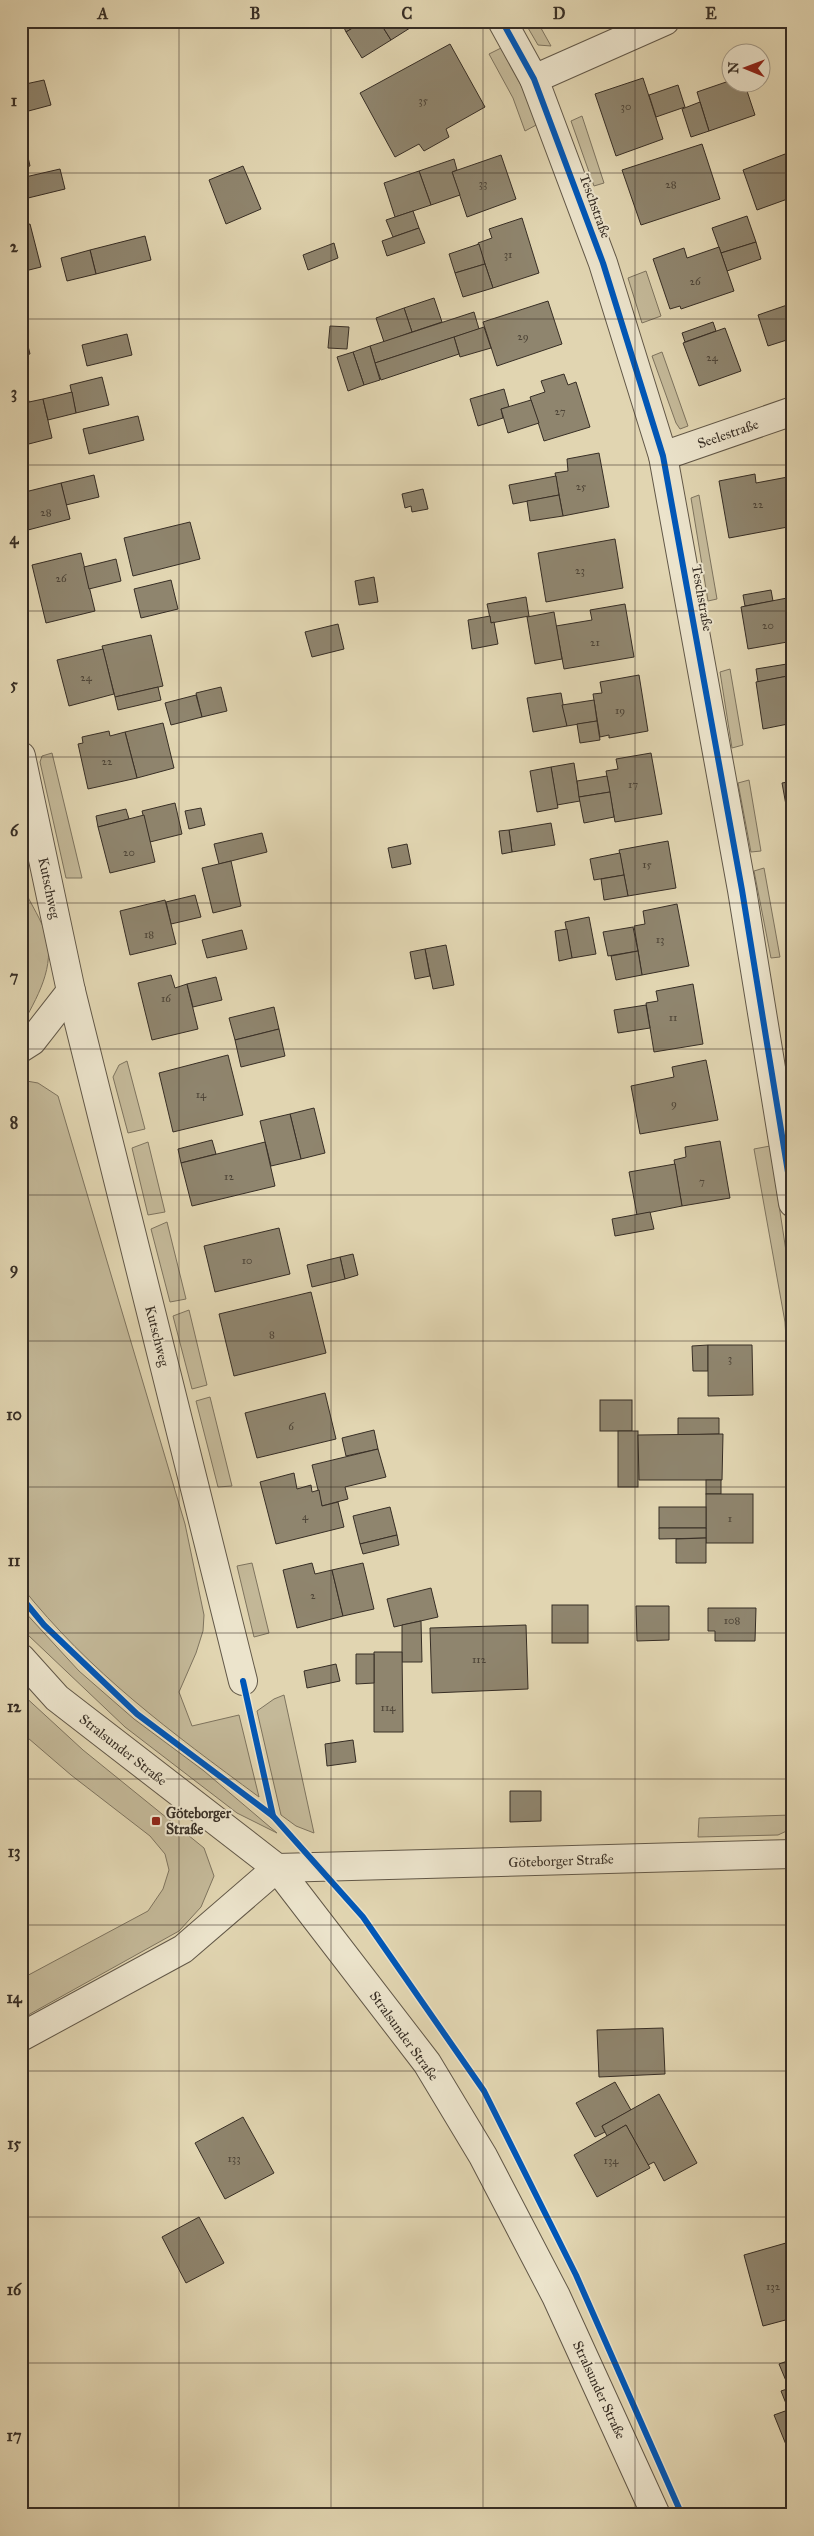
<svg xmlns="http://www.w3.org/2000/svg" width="814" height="2536" viewBox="0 0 814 2536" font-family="'IM FELL Great Primer',serif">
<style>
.green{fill:#c4b999;stroke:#7e745f}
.building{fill:#8f856e;stroke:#372e25}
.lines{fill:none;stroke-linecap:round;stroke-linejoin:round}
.minor-casing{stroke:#625848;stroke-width:30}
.minor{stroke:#ece4cc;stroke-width:28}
.cycleway-casing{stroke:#ece4cc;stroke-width:9}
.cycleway{stroke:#0057b8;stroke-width:6}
.grid{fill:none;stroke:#372e25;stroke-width:1;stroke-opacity:0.55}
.poi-dot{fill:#8f2418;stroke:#ece4cc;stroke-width:2}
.labels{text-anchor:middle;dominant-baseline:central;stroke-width:4;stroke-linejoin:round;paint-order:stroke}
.number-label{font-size:11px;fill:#4d4437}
.street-label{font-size:14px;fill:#372e25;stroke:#ece4cc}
.poi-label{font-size:14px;font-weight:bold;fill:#372e25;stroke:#ece4cc;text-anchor:start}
.neatline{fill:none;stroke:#372e25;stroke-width:2}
.grid-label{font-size:16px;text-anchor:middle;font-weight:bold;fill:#372e25}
</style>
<rect width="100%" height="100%" fill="#e1d5b1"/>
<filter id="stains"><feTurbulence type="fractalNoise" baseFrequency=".004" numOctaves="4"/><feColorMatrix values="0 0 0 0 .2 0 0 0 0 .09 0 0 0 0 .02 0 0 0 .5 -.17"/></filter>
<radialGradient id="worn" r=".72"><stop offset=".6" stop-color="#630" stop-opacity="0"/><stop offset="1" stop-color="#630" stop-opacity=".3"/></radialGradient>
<g class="green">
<polygon points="524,21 537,21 551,46 538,45"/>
<polygon points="501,48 521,85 538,124 525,131 513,98 489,54"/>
<polygon points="582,116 604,183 594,186 571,121"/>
<polygon points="646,271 661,316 642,323 628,278"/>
<polygon points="662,352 688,426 680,429 676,423 652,356"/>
<polygon points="699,495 717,599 708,601 691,498"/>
<polygon points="730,669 743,745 732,748 720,672"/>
<polygon points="52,753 82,878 66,878 40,762 42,756"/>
<polygon points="749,780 761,851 751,852 738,783"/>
<polygon points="764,868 780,957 771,958 754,871"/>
<path d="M21,880C26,898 39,914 45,932C57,966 36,999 21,1027Z"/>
<polygon points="127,1061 145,1129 128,1133 113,1077 119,1065"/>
<path d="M21,1080L38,1083L58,1096L185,1524L204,1615L203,1631L196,1653L179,1692L192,1726L239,1715L259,1797C171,1732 90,1673 21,1586Z"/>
<polygon points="148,1142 165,1212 148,1215 132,1148"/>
<polygon points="770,1146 793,1297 793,1390 789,1390 785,1322 754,1149"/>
<polygon points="167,1222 186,1299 170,1302 151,1229"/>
<polygon points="189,1310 207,1385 192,1389 173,1316"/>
<polygon points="210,1397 232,1486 218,1487 196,1401"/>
<polygon points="252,1563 269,1633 254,1637 237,1566"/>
<polygon points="21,1608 79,1671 134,1719 204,1771 277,1833 237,1813 125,1727 28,1635 21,1627"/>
<polygon points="21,1693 83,1750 204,1848 214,1876 201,1907 179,1931 21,2019 21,1979 148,1911 163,1889 169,1870 165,1854 150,1836 71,1775 21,1732"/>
<polygon points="284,1695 314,1833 296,1826 281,1815 257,1711 274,1699"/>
<polygon points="793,1716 793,1828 778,1835 698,1837 699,1818 791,1815 790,1717"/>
</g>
<g class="building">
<polygon points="341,21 364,21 346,32"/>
<polygon points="364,21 379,21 391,40 362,58 346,32"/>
<polygon points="379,21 421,21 391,40"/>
<polygon points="450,44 485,107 446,129 449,137 424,151 419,144 395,157 360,93"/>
<polygon points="643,78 663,139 616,156 595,94"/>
<polygon points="44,80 51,105 21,113 21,85"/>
<polygon points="732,80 732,82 744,82 755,115 709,131 697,92"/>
<polygon points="678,85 685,107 656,117 649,95"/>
<polygon points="700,102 709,131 691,137 682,109"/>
<polygon points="23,135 30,166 21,168 21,136"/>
<polygon points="702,144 720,199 641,225 622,170"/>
<polygon points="793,151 793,197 757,210 743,170"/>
<polygon points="501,155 516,199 467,217 452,172"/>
<polygon points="454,159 457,170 452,172 460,195 431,205 419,171"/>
<polygon points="243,166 261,209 226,224 209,180"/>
<polygon points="60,169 65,189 24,199 21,178"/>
<polygon points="419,171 431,205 395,217 384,183"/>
<polygon points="413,211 419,228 393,237 386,220"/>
<polygon points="747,216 756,242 721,253 712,228"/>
<polygon points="522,218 539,273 493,288 478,243 492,238 489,229"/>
<polygon points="30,224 41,267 21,272 21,226"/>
<polygon points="419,228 425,243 387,256 382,241"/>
<polygon points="145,236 151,260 96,274 90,250"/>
<polygon points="756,242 761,259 727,271 721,253"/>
<polygon points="334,243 338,258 308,270 303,255"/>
<polygon points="479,244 485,264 455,273 449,254"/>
<polygon points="719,247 734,291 681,309 680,306 670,309 653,259 684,248 687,258"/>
<polygon points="90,250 96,274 67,281 61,258"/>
<polygon points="485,264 493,288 463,297 455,273"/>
<polygon points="434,298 442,322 412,332 404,308"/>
<polygon points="548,301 562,344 497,366 483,322"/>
<polygon points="793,303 793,338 768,346 758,315"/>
<polygon points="404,308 412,332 384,342 376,318"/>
<polygon points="474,312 479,329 375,363 370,346"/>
<polygon points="21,318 30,354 21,356"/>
<polygon points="713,322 716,331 685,342 682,333"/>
<polygon points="330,326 349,327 347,349 328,348"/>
<polygon points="484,327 491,348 460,357 454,337"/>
<polygon points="725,328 741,371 699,386 683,343"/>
<polygon points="127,334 132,355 87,366 82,345"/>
<polygon points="454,337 459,354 381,380 375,363"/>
<polygon points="370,346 380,380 364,385 353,352"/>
<polygon points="353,352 364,385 348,391 337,357"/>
<polygon points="564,374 568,385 576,382 590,427 544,441 530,397 545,392 541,381"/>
<polygon points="102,377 109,405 76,413 70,385"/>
<polygon points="26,387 29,402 43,399 52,438 21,446 21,388"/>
<polygon points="504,389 509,407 501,409 503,418 478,426 470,399"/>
<polygon points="72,392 76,413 48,420 43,399"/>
<polygon points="531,400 539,423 508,433 501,409"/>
<polygon points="138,416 144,440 89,454 83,429"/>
<polygon points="599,453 609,507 563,516 555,473 568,471 567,459"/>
<polygon points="755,474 756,483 793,476 793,526 729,538 719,481"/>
<polygon points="94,475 99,497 66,505 61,483"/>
<polygon points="556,476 559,495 513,504 509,485"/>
<polygon points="61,483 70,519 28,530 21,504 21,493"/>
<polygon points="423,489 428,509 412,512 411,506 405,508 402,494"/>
<polygon points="559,495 563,516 530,521 527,501"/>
<polygon points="190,522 200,559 133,576 124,538"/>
<polygon points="615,539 623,588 546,602 538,553"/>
<polygon points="81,553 95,611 46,623 32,565"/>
<polygon points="116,559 121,581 89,589 84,567"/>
<polygon points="374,577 378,602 359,605 355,581"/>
<polygon points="171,580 178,609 141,618 134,589"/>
<polygon points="771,590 773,601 745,606 743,595"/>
<polygon points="526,597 529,616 491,623 487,604"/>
<polygon points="787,598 793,641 748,649 741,607"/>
<polygon points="625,604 634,657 564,669 556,626 592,620 590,610"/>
<polygon points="554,612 562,659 535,664 527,617"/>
<polygon points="490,616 491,623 494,622 498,644 472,649 468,620"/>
<polygon points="338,624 344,649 312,657 305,632"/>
<polygon points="151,635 163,686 115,697 102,646"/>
<polygon points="103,649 114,694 69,706 57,660"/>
<polygon points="787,664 788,676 758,682 756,669"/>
<polygon points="639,675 648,731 609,738 609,735 600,737 593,694 602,693 600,682"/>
<polygon points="793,675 793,723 763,729 756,682"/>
<polygon points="158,687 161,700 118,710 115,697"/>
<polygon points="221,687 227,711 202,717 196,693"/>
<polygon points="561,693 567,726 533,732 527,698"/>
<polygon points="196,695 202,717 171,725 165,703"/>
<polygon points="594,700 597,721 567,726 562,705"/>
<polygon points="597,721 600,740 580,743 577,724"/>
<polygon points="163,723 174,768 137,778 125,732"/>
<polygon points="109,731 110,736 125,732 137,778 88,789 78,744 83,743 82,737"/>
<polygon points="651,753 662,814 615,822 606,771 618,769 616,759"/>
<polygon points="574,763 580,801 557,805 551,767"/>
<polygon points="551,767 558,808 537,812 530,771"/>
<polygon points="607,776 610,792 579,797 577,781"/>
<polygon points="793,781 793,815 788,816 782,783"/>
<polygon points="610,792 614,817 584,823 579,797"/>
<polygon points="175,803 182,834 150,842 142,811"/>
<polygon points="201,808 205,825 189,829 185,811"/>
<polygon points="126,809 129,819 98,827 96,816"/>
<polygon points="144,815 155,862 110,873 98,827"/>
<polygon points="793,815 793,843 788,816"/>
<polygon points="551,823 555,845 512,852 509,830"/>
<polygon points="509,830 512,852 502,854 499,831"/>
<polygon points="262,833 267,852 219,864 214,844"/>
<polygon points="668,841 676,888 628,896 619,850"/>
<polygon points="407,844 411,864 392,868 388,848"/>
<polygon points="620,853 624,875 594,880 590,859"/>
<polygon points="231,861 241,906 213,913 202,868"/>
<polygon points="624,875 628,896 604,900 601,879"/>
<polygon points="195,895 201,917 171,924 166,902"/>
<polygon points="165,900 176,944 130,955 120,911"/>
<polygon points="677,904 689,966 642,975 634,926 645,924 643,911"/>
<polygon points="589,917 596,954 572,958 565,922"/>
<polygon points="633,927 638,951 608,956 603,932"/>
<polygon points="567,929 572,958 559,961 555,931"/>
<polygon points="242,930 247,949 207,958 202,940"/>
<polygon points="446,945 454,985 433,989 425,949"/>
<polygon points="425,949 430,976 415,979 410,952"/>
<polygon points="638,951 642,975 616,980 611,956"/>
<polygon points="171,975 175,988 187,984 198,1029 152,1040 138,983"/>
<polygon points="216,977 222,1000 193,1007 187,984"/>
<polygon points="693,984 703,1044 654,1052 646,1003 658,1001 656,991"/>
<polygon points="646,1005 650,1028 618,1033 614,1010"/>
<polygon points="274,1007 279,1029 235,1040 229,1018"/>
<polygon points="279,1029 285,1056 241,1067 235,1040"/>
<polygon points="228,1055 243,1115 173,1132 159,1073"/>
<polygon points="706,1060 718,1120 640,1134 631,1086 674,1077 672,1067"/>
<polygon points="314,1108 325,1153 301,1159 290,1114"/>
<polygon points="290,1114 301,1159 271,1166 260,1121"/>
<polygon points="212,1140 216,1154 181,1163 178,1149"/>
<polygon points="720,1141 730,1198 682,1206 674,1160 686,1157 685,1147"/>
<polygon points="265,1142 275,1186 192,1206 181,1163"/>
<polygon points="675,1164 682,1206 637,1215 629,1172"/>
<polygon points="650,1212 654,1229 615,1236 612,1219"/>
<polygon points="279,1228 290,1274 215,1292 204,1246"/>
<polygon points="353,1254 358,1275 345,1279 340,1257"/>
<polygon points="340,1257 345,1279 312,1287 307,1265"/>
<polygon points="311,1292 326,1353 234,1376 219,1314"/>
<polygon points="708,1345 708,1371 693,1371 692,1346"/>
<polygon points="708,1345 752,1345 753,1395 708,1396"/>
<polygon points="325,1393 336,1439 257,1458 245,1413"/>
<rect x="600" y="1400" width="32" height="31"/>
<polygon points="678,1418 719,1418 719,1434 678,1435"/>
<polygon points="374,1430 378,1449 346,1456 342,1438"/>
<rect x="618" y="1431" width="20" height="56"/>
<polygon points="723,1434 722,1480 639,1480 638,1435"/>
<polygon points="378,1449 386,1477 345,1487 348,1499 322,1506 312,1465"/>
<polygon points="294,1473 297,1489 311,1485 312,1492 319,1490 322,1506 338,1502 344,1527 276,1544 260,1482"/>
<rect x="706" y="1480" width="15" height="14"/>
<rect x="706" y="1494" width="47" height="49"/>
<polygon points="390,1507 397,1535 360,1544 353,1516"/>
<rect x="659" y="1507" width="47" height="21"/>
<polygon points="659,1528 706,1528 706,1538 659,1539"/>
<polygon points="397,1535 399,1545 363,1554 360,1544"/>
<polygon points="706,1538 706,1563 676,1563 676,1539"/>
<polygon points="312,1563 315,1574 332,1570 343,1616 297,1628 283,1570"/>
<polygon points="363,1563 374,1609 343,1616 332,1570"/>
<polygon points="431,1588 438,1617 394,1627 387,1599"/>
<rect x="552" y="1605" width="36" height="38"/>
<polygon points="636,1606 669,1606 669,1640 637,1641"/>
<polygon points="708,1608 756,1608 755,1641 715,1641 715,1631 708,1631"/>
<polygon points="421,1621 422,1662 402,1662 402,1625"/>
<polygon points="526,1625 528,1689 432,1693 430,1628"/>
<polygon points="374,1652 402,1652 403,1732 374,1732"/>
<polygon points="356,1654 374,1654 374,1683 356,1684"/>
<polygon points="336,1664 340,1681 307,1688 304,1671"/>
<polygon points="353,1740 356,1762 327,1766 325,1744"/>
<polygon points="510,1791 541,1791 541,1821 510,1822"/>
<polygon points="663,2028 665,2074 599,2077 597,2030"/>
<polygon points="615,2082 631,2110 602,2126 605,2132 595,2137 576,2103"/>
<polygon points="659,2094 697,2163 664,2181 654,2162 648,2165 626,2125 607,2136 602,2126"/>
<polygon points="243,2117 274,2173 225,2199 195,2143"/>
<polygon points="626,2125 650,2168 597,2197 574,2155"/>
<polygon points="199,2217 224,2263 186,2283 162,2237"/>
<polygon points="793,2241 793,2318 763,2326 744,2255"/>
<polygon points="793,2359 793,2387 789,2388 779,2364"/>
<polygon points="793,2387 793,2421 781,2391"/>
<polygon points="788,2410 793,2421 793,2451 789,2452 774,2415"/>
</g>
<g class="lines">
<g class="minor-casing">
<g id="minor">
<polyline points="502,21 534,79 603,263 663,456 742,890 793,1203"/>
<polyline points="534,79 665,21"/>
<polyline points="663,456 793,411"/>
<polyline points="21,756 71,991 32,1041 21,1048"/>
<polyline points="71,991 243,1681"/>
<polyline points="21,1658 57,1698 277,1868 427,2063 483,2156 556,2296 656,2515"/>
<polyline points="21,2037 183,1949 277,1868 793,1854"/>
</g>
</g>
<use href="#minor" class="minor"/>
<g class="cycleway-casing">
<g id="cycleway">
<polyline points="502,21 534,79 603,263 663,456 742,890 793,1203"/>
<polyline points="21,1597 44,1625 137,1714 273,1816 363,1917 484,2091 576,2275 682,2515"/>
<polyline points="243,1681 273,1816"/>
</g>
</g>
<use href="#cycleway" class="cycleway"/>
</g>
<path class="grid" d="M179,21V2515M331,21V2515M483,21V2515M635,21V2515M21,173H793M21,319H793M21,465H793M21,611H793M21,757H793M21,903H793M21,1049H793M21,1195H793M21,1341H793M21,1487H793M21,1633H793M21,1779H793M21,1925H793M21,2071H793M21,2217H793M21,2363H793"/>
<rect class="poi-dot" x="151" y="1816" width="10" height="10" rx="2.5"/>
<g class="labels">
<g class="number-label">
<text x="423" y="100">35</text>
<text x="626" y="106">30</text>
<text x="483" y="183">33</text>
<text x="671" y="184">28</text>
<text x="508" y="254">31</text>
<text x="695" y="281">26</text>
<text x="523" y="336">29</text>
<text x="712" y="357">24</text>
<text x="560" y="411">27</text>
<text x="581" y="486">25</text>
<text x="758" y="504">22</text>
<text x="46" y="512">28</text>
<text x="580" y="570">23</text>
<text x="61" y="578">26</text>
<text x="768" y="625">20</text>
<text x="595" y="642">21</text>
<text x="86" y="677">24</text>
<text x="620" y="710">19</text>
<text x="107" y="761">22</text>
<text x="633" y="784">17</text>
<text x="129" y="852">20</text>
<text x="647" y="864">15</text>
<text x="149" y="934">18</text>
<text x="660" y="939">13</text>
<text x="166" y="998">16</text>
<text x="673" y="1017">11</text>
<text x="201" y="1094">14</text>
<text x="674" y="1103">9</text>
<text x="229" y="1176">12</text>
<text x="702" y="1181">7</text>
<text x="247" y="1260">10</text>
<text x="272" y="1334">8</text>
<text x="730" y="1358">3</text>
<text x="291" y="1426">6</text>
<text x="305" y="1516">4</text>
<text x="730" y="1518">1</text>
<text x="313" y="1595">2</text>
<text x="732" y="1620">108</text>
<text x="479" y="1659">112</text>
<text x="388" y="1707">114</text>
<text x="234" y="2158">133</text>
<text x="611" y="2160">134</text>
<text x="773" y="2286">132</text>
</g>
<g class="street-label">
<text transform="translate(595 206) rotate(70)">Teschstraße</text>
<text transform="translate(728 434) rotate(-19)">Seelestraße</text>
<text transform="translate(702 598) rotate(80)">Teschstraße</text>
<text transform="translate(49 888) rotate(78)">Kutschweg</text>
<text transform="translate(157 1336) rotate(76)">Kutschweg</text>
<text transform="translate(123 1750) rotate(38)">Stralsunder Straße</text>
<text transform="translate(561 1861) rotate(-2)">Göteborger Straße</text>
<text transform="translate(404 2036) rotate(54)">Stralsunder Straße</text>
<text transform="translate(599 2390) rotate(65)">Stralsunder Straße</text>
</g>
<g class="poi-label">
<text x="166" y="1813">Göteborger<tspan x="166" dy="16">Straße</tspan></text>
</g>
</g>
<rect width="814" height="2536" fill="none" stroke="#e1d5b1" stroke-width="55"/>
<g transform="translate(746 68) rotate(271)"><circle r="24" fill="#ece4cc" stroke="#a49b89"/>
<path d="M0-4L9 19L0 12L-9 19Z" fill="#8f2418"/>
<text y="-8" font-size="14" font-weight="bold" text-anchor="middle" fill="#372e25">N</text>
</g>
<rect x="28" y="28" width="758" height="2480" class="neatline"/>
<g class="grid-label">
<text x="103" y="19">A</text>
<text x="255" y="19">B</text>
<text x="407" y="19">C</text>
<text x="559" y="19">D</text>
<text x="711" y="19">E</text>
<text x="14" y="106">1</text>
<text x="14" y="252">2</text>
<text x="14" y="398">3</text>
<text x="14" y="544">4</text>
<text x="14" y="690">5</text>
<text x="14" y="836">6</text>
<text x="14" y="982">7</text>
<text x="14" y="1128">8</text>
<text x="14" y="1274">9</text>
<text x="14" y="1420">10</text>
<text x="14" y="1566">11</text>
<text x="14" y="1712">12</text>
<text x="14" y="1857">13</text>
<text x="14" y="2003">14</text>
<text x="14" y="2149">15</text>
<text x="14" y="2295">16</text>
<text x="14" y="2441">17</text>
</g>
<rect width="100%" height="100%" filter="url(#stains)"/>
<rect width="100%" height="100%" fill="url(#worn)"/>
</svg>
